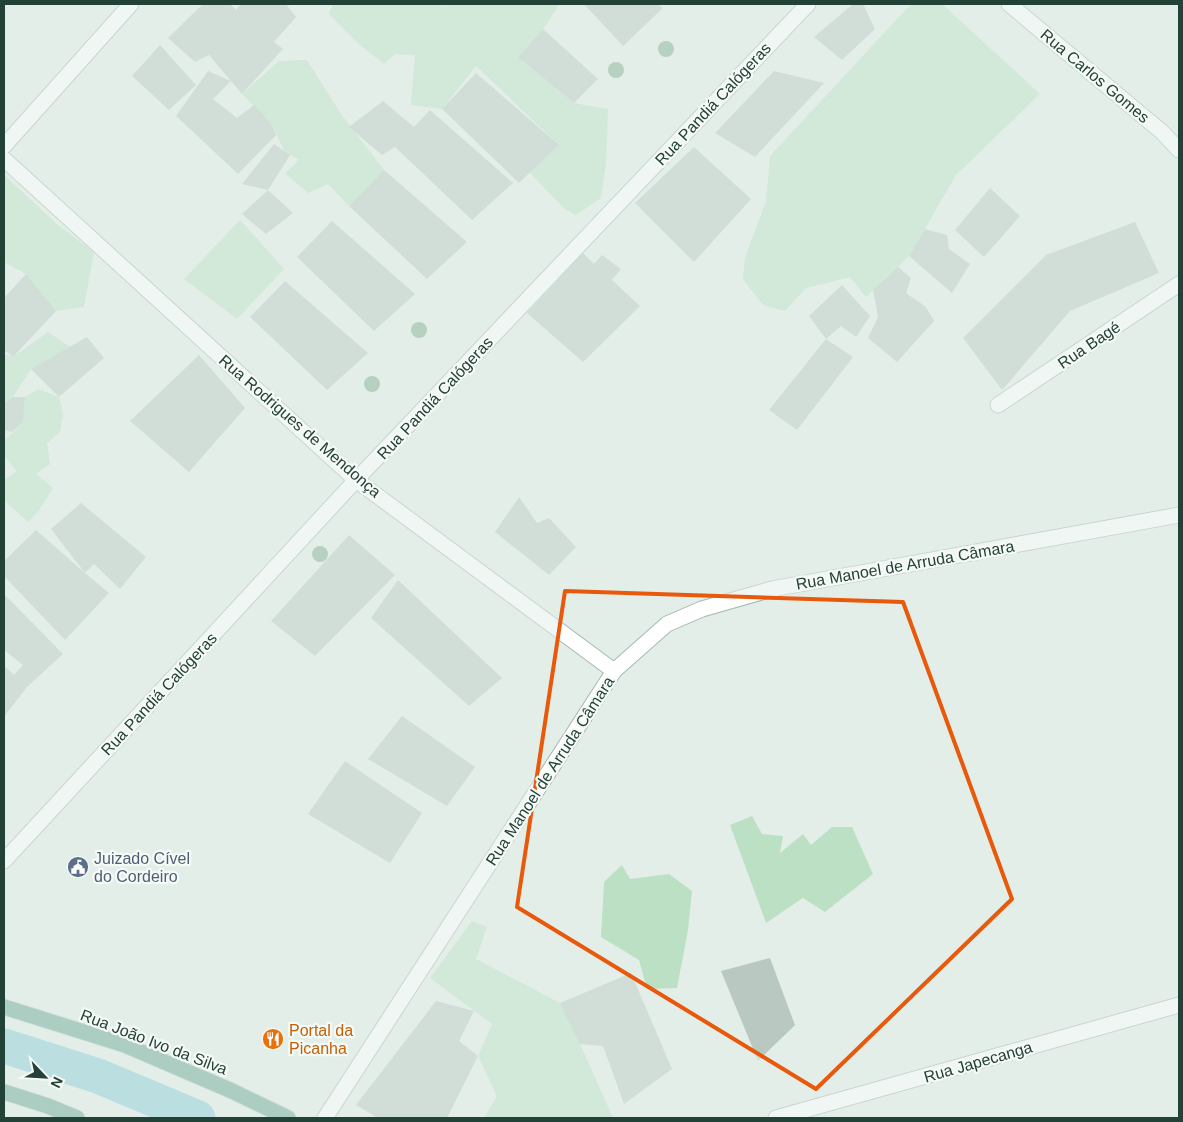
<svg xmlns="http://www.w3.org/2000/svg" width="1183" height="1122" viewBox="0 0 1183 1122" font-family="Helvetica,sans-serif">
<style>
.green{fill:#bce0c4}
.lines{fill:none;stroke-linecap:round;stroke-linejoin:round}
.canal{stroke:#8bccd5;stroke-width:35}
.building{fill:#b9c9c2}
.street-casing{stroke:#a6b7b0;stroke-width:17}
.secondary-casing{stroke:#a2bab1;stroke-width:17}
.primary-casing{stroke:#c1cac7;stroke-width:17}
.street{stroke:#fff;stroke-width:15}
.secondary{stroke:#fff;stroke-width:15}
.primary{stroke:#67a592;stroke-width:15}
.tree{fill:#7eae8f}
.marked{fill:none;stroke:#e8590c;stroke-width:4;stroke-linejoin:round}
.labels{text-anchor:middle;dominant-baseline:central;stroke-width:4.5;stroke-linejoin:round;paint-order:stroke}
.street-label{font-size:16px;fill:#224137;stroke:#f5faf7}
.service-label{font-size:16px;fill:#4e5e75;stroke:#f5faf7;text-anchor:start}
.food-label{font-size:16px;fill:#c56008;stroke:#f5faf7;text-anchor:start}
</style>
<rect width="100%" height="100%" fill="#e4eee9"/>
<g class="green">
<polygon points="333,4 442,4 446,6 447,4 560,4 543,29 518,57 574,103 608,109 606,164 601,198 576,215 565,209 530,173 559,145 476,66 442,109 411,105 415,55 395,54 384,64 360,45 329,14"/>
<polygon points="911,4 942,4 1040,94 956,175 909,256 866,297 850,277 806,288 785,311 763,305 743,279 745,258 766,201 770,156"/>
<polygon points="307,60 341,114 384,170 349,206 328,184 308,193 285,173 299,160 285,152 270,122 242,94 279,61"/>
<polygon points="4,175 58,225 94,252 84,307 56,311 26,274 4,262"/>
<polygon points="240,220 284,269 237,319 184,279"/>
<polygon points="48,332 70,347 31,369 13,397 4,403 4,354 13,357"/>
<polygon points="38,389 59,397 63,414 60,432 47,443 50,464 36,474 53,488 39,510 28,522 4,500 4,480 17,471 4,456 4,441 23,422 25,397"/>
<polygon points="752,816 762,834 783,836 780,853 803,834 811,845 832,827 852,827 873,874 825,912 803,898 766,923 730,825"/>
<polygon points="622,865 630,879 669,874 692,891 688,930 677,988 647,989 639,960 601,937 604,882"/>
<polygon points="472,921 487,927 476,959 560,1003 570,1021 613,1118 484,1118 497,1096 478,1056 492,1024 430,978"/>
</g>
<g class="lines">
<polyline class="canal" points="4,1046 98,1076 198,1118"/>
</g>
<g class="building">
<polygon points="203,4 230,4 236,10 241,4 286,4 296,17 274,42 283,49 242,94 231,81 213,99 237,118 254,105 270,122 276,135 238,174 176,116 208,71 231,81 209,55 195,62 168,38"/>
<polygon points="584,4 657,4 663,8 623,46"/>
<polygon points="853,4 863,4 875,29 842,60 814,37"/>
<polygon points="543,29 598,79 574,103 518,57"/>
<polygon points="160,45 196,85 169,110 132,76"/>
<polygon points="774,71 824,83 755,157 715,133"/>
<polygon points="476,73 559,145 519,183 442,109"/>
<polygon points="383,101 414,127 430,110 513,183 472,220 395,147 382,155 349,127"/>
<polygon points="274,144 290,155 268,190 242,184"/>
<polygon points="694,147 751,199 694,262 635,203"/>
<polygon points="384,170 467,242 427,279 349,206"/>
<polygon points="990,188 1020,216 984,257 955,230"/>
<polygon points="268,190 293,213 266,234 242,214"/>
<polygon points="332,221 415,294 374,331 297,257"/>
<polygon points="1135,222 1159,273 1070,311 1002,390 963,338 1046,255"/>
<polygon points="925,229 947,235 949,249 970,264 952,293 909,256"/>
<polygon points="583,253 594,264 602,255 621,269 612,280 640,306 583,362 527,313"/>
<polygon points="898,267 911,278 906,293 926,307 934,321 897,362 868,338 878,317 873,290"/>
<polygon points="26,274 56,311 13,357 4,350 4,298"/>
<polygon points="285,281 368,353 327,390 250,317"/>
<polygon points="842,285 870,316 856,337 841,326 826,339 809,316"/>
<polygon points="87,337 104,358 59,397 31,369"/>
<polygon points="826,339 853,357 797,430 769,410"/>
<polygon points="199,355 245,408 189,472 130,421"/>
<polygon points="13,397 25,397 23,422 12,432 4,430 4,403"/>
<polygon points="519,497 537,523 549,518 576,547 549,575 495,532"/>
<polygon points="81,503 146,557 120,589 94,564 85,573 109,593 65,640 4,576 4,561 36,530 85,573 51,529"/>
<polygon points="349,535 395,575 315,656 271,621"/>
<polygon points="398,580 502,678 469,706 371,618"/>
<polygon points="4,594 63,654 27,687 4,717 4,665 14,675 23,665 4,650"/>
<polygon points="402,716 475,767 447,806 368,759"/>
<polygon points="345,761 422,813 390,863 308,814"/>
<polygon points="770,958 795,1025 758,1061 721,971"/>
<polygon points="631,973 672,1069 624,1104 603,1046 580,1044 560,1003"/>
<polygon points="436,1001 474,1011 459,1041 478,1056 447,1118 378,1118 356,1105"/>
</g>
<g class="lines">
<g class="street-casing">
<g id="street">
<polyline points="4,146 131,4"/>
<polyline points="998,405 1179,284"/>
<polyline points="4,861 356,480 808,4"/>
<polyline points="325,1118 614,671"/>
<polyline points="776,1118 1179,1005"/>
</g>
</g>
<g class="secondary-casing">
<g id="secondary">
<polyline points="1009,4 1162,132 1179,150"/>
<polyline points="4,159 356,480 614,671 667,624 702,609 772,589 1179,515"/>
</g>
</g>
<g class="primary-casing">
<g id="primary">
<polyline points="4,1007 125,1045 232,1091 288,1118"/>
<polyline points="4,1092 48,1106 77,1118"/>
</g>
</g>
<use href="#street" class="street"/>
<use href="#secondary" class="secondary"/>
<use href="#primary" class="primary"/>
</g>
<g class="tree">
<circle cx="666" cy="49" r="8"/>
<circle cx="616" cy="70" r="8"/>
<circle cx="419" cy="330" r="8"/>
<circle cx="372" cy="384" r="8"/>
<circle cx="320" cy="554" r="8"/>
</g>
<path d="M0 0H1183V1122H0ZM565,591L903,602L1012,899L816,1089L517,907Z" fill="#e4eee9" fill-opacity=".55" fill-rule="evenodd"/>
<path class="marked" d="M565,591L903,602L1012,899L816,1089L517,907Z"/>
<defs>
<g id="civic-disc" transform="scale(1.125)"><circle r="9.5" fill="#5c6f8a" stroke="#f5faf7"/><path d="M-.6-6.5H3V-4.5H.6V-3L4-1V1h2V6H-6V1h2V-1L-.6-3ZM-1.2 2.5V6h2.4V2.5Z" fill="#fff"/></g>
<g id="restaurant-disc" transform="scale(1.125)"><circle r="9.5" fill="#e8710a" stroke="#f5faf7"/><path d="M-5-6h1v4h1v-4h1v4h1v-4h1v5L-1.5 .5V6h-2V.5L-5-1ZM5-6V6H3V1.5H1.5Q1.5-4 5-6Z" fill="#fff"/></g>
</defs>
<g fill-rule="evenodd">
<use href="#civic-disc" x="78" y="867"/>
<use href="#restaurant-disc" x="273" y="1039"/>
</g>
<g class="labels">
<g class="street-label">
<text transform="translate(1095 76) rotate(40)">Rua Carlos Gomes</text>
<text transform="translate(713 104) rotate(-47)">Rua Pandiá Calógeras</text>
<text transform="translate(1089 345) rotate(-34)">Rua Bagé</text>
<text transform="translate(435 398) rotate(-47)">Rua Pandiá Calógeras</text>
<text transform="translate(300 426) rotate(41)">Rua Rodrigues de Mendonça</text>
<text transform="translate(905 565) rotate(-10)">Rua Manoel de Arruda Câmara</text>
<text transform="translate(159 694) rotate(-47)">Rua Pandiá Calógeras</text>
<text transform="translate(550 771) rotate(-57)">Rua Manoel de Arruda Câmara</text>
<text transform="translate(154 1042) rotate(21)">Rua João Ivo da Silva</text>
<text transform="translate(978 1062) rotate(-16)">Rua Japecanga</text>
</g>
<g class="service-label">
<text x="94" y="858">Juizado Cível<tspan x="94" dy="18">do Cordeiro</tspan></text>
</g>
<g class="food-label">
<text x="289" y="1030">Portal da<tspan x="289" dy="18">Picanha</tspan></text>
</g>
</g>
<rect width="1183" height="1122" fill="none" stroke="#224137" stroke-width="10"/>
<g transform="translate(45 1077) rotate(115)" stroke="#f5faf7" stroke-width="4" paint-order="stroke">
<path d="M0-4L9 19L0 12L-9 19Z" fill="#224137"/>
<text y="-8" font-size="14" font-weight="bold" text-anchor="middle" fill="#224137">N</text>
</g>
</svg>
